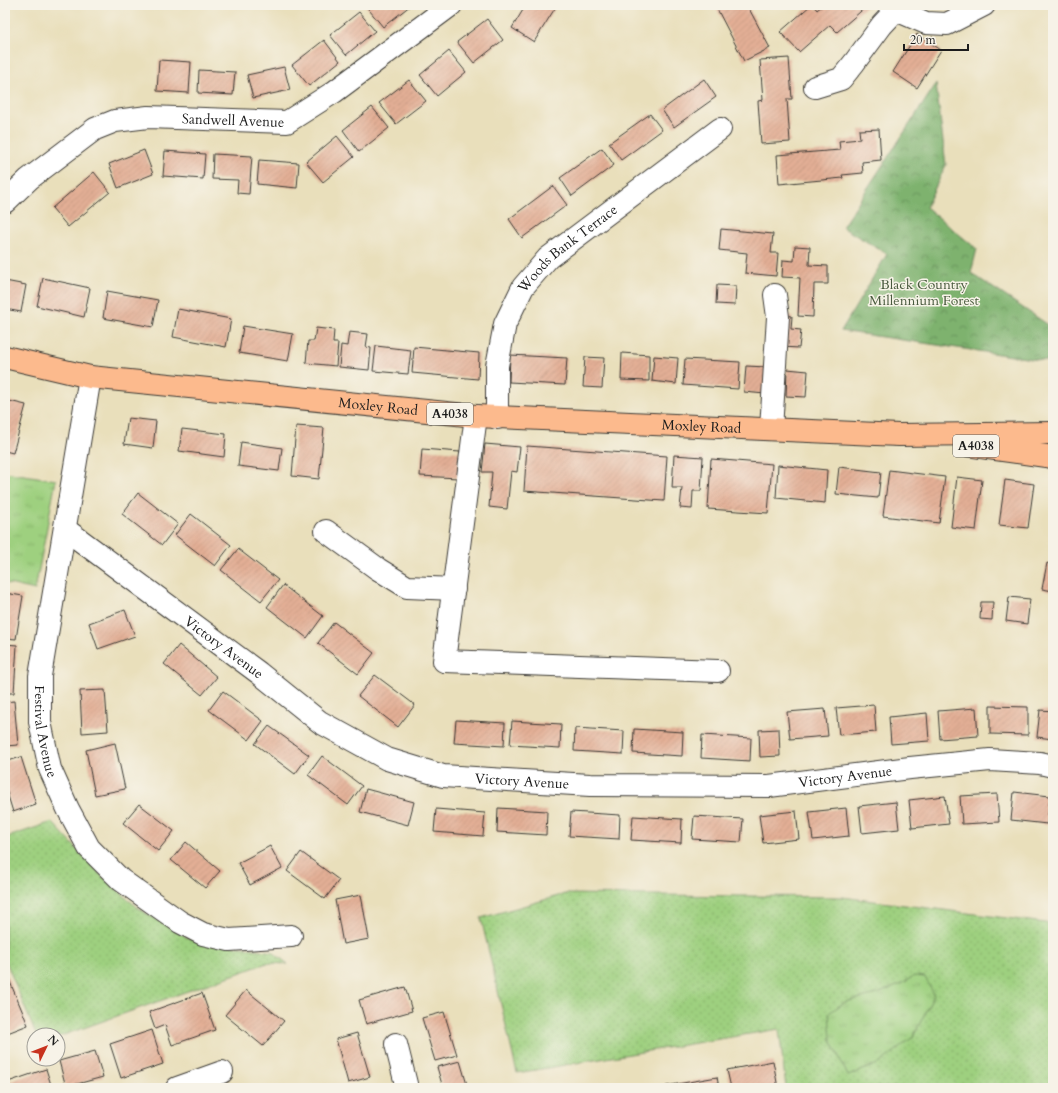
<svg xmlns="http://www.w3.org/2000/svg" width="1058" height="1093" viewBox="0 0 1058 1093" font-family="Cardo,serif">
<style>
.grass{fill:url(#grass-dots);stroke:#5d764e}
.forest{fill:url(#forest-crowns);stroke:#4d6745}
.park{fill:url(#park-tufts);stroke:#5d764e}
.building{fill:url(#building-hatch)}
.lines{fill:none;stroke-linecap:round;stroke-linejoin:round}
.minor-casing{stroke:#3b3934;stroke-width:24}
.major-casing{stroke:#3b3934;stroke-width:24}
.minor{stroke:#fff;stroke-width:22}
.major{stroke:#fcba8d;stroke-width:22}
.labels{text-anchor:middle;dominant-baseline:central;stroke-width:3;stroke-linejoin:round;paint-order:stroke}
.shield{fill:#f7f3e8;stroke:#5e5c59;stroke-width:1}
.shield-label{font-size:13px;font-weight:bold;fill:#1c1c1c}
.street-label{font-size:14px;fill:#1c1c1c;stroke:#f7f3e8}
.park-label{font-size:14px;fill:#4a5b3f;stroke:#f7f3e8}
</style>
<defs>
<pattern id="grass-dots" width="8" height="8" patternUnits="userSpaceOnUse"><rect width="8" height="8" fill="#9ed07f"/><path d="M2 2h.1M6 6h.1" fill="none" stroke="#88b26d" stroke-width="1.8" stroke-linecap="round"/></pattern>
<pattern id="forest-crowns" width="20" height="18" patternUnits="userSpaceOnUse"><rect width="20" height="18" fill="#7eb26e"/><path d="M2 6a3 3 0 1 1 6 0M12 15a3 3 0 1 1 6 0" fill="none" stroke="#66905a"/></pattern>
<pattern id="park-tufts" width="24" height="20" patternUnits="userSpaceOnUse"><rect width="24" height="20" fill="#9ed07f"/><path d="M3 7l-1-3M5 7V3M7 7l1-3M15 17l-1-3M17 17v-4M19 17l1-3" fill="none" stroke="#88b26d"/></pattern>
<pattern id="building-hatch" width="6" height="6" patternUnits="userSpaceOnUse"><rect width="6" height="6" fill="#e3af95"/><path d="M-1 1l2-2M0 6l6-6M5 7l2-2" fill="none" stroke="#c29680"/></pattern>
</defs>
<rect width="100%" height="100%" fill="#f7f3e8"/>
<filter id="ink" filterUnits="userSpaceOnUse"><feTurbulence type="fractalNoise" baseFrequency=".025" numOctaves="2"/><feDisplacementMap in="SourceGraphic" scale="8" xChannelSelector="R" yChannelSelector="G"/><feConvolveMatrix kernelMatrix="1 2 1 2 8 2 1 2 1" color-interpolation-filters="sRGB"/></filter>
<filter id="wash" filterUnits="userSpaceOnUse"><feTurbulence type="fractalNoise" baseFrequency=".012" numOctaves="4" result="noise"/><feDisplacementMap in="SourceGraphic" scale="16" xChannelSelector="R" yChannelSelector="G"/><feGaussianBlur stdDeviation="0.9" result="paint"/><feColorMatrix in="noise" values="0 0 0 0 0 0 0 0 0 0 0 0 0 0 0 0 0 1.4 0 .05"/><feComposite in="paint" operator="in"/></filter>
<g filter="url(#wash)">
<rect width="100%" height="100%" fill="#e9dfbb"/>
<g class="grass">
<polygon points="52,822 101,875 139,909 190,939 273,952 288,964 267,963 58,1037 58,1035 36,1035 5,959 5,838"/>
<polygon points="565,894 842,897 1053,924 1053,1088 786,1088 779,1029 517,1073 481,918"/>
</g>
<polygon class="forest" points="936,84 946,165 926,207 977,249 971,273 1050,326 1053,324 1053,362 841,331 887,254 842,227"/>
<g class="park">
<polygon points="5,472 56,480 35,590 5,583"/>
<polygon points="914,976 925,977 934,995 913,1037 880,1063 848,1076 831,1040 829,1013 845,1002 877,994 902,984"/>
</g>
<g id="blocks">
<g class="building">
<polygon points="365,5 411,5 383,27"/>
<polygon points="526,5 557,5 534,42 512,28"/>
<polygon points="715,5 747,5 770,48 744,61"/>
<polygon points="811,5 813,5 817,10 823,5 868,5 837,32 830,25 799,52 780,32"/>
<polygon points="359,12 375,31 346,55 330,35"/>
<polygon points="487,19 503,40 474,63 457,42"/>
<polygon points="917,34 941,50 917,88 893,72"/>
<polygon points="324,40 340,61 309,86 292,65"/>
<polygon points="449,51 466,72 437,96 420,75"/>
<polygon points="789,58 792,99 787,99 790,142 761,144 758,101 763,100 760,60"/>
<polygon points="159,60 191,62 189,93 157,91"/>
<polygon points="284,67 290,90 253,98 247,75"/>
<polygon points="199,70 235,72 233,95 198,93"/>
<polygon points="704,79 716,97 674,127 662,110"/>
<polygon points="409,80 426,101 396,124 379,103"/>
<polygon points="372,107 389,128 359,152 343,130"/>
<polygon points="650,114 662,130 621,160 609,143"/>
<polygon points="879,129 881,160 862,162 863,173 842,175 843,178 779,184 777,155 840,150 839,141 860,139 859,130"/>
<polygon points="337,136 354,157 323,182 306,162"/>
<polygon points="602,148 614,165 572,196 560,178"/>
<polygon points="144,150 153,174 118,188 109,164"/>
<polygon points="165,151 205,154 203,179 163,176"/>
<polygon points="213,154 252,156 249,194 237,193 238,180 212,179"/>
<polygon points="259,160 299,163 297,188 257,184"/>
<polygon points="94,172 110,192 68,227 52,208"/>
<polygon points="553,186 567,205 522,238 509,219"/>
<polygon points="721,229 773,234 771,253 778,253 776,276 745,273 747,253 719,250"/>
<polygon points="795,246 810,247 809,265 828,266 828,284 814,284 813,317 798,316 800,278 782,277 783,260 794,261"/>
<polygon points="43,278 90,288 84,317 37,306"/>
<polygon points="5,281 26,285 21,312 5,309"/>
<polygon points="717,285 736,286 735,305 716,304"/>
<polygon points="107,291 158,300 153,327 103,318"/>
<polygon points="178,309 231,319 226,347 173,337"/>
<polygon points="784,315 792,316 791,329 801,330 799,348 782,347"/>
<polygon points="243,326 293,334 288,361 239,353"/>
<polygon points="316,328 334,330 333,343 338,343 336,366 306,363 308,341 314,341"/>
<polygon points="349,332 368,334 366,347 371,348 369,370 339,367 341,345 347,346"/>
<polygon points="376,346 411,350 408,374 373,371"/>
<polygon points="414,347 479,353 478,379 412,373"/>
<polygon points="622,353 649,355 649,381 621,380"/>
<polygon points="510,355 567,358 565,385 509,382"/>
<polygon points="654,356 678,358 676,384 652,381"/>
<polygon points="585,357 604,358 602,388 583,387"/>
<polygon points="685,359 740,362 738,389 683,385"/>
<polygon points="746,366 767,367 765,394 744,392"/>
<polygon points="787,369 808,371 806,397 786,396"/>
<polygon points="5,400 26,405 13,453 5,451"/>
<polygon points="128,418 156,421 153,448 124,444"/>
<polygon points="296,426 324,428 319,479 292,476"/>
<polygon points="182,429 226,434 224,457 179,451"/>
<polygon points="241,442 282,448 279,471 238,466"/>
<polygon points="485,444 520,447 517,472 511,471 507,509 489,507 492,472 482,472"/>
<polygon points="527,446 667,456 664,501 524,491"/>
<polygon points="422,449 460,452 458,478 420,476"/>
<polygon points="674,455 703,457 701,491 693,491 692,509 680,508 682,488 672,488"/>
<polygon points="711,459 772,464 768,513 708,509"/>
<polygon points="778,465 827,470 825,503 776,498"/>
<polygon points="839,467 881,472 878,498 836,494"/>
<polygon points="889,470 945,477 939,523 883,516"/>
<polygon points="957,477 982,480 976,530 951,527"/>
<polygon points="1005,480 1034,484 1028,528 999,525"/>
<polygon points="138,493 178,524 162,545 122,514"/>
<polygon points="191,514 231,545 215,566 175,535"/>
<polygon points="238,549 278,580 261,601 221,570"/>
<polygon points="1047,563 1053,565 1053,591 1042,589"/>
<polygon points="283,585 323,616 307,638 267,607"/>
<polygon points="5,593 23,596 16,639 5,638"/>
<polygon points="1009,597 1030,599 1027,624 1006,621"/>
<polygon points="981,602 993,602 992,620 980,619"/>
<polygon points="125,610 135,636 98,649 89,623"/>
<polygon points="334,622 374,653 358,674 318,643"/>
<polygon points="5,644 17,645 14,693 5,693"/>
<polygon points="179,645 217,677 202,695 164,664"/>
<polygon points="375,675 415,705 398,727 358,696"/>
<polygon points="105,690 108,731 82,733 80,691"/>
<polygon points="223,691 263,721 249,740 209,710"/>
<polygon points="14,701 18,745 5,746 5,702"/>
<polygon points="874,705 876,732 839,735 836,708"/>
<polygon points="990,706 1028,707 1028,735 990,734"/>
<polygon points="976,708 978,736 940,739 938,711"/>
<polygon points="825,709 828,736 790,739 787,712"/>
<polygon points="1040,710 1053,711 1053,739 1037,737"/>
<polygon points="927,713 929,741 891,744 889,717"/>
<polygon points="456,720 505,723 504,746 454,743"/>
<polygon points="512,721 561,724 560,748 510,745"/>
<polygon points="269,726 309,755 295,774 255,744"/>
<polygon points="575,728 624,731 623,754 574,751"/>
<polygon points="634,729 683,732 682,756 633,753"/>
<polygon points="779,729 780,756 760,757 759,730"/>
<polygon points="702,735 751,738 750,761 701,758"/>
<polygon points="115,743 125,789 95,795 86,750"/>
<polygon points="322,756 362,786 348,805 308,775"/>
<polygon points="21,757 36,804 13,812 5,786 5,762"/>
<polygon points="366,789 414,802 408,825 360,812"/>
<polygon points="1014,792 1050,796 1047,824 1011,820"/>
<polygon points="997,794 999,822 962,824 960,796"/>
<polygon points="945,796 949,824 912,828 909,800"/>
<polygon points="896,802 899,829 862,833 859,806"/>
<polygon points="139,804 174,831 158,851 123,823"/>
<polygon points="498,808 547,811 546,835 497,832"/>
<polygon points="846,808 849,836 813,840 809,812"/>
<polygon points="436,809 485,813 483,836 434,832"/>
<polygon points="796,811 799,839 763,843 759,815"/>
<polygon points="571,812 620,815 619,839 569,836"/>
<polygon points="633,816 682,819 681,843 631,840"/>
<polygon points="694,816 743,819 741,842 692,839"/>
<polygon points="186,842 220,871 205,888 171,860"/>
<polygon points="270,846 282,868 250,885 238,863"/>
<polygon points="301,852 339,880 325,899 287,871"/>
<polygon points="361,895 369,939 343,944 335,900"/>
<polygon points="5,970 28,1025 5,1034"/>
<polygon points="405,987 412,1011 366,1024 359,1000"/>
<polygon points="246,990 284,1021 263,1046 225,1015"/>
<polygon points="202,993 215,1030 172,1045 165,1025 155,1029 149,1012"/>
<polygon points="444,1012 457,1055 435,1061 422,1018"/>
<polygon points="152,1030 163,1064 121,1078 110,1044"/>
<polygon points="357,1033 370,1077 348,1083 336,1039"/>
<polygon points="95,1051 103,1077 66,1087 59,1061"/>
<polygon points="460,1061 468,1088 443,1088 437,1067"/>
<polygon points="773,1061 778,1088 731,1088 727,1070"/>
<polygon points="46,1069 52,1088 5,1088 5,1083"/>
<polygon points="717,1077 719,1088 667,1088 666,1086"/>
</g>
</g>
</g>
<g filter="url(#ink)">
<use href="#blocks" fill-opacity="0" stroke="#3b3934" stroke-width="1"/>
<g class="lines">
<g class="minor-casing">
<g id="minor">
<polyline points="889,5 896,10 926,23 947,24 984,5"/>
<polyline points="815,87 841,79 854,63 882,25 896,10"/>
<path id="s1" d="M5,202L29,179L95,129L115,121L148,117L287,122L334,92L451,5"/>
<path id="s2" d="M90,377L40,676V722L50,769L68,809L89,848L121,880L180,922L203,934L229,940L291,936"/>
<polyline points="476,416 444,661 718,671"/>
<path id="s3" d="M497,418V366L505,324L523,287L548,258L720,129"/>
<polyline points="771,429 778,317 775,295"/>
<path id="s4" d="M65,529L259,673L320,722L387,759L443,776L590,785L769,786L910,768L990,760L1040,763L1053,766"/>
<polyline points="326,531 378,569 407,587 454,589"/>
<polyline points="396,1044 407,1088"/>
<polyline points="177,1088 222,1072"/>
</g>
</g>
<g class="major-casing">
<g id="major">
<path id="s5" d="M5,357L90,377L476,416L899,435L1053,433"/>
<polyline points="967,445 1053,457"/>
</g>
</g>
<use href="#minor" class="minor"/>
<use href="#major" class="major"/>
</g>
</g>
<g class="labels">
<g class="shield">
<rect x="427" y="403" width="46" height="22" rx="3"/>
<rect x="953" y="435" width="46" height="22" rx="3"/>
</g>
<g class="shield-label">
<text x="450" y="414">A4038</text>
<text x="976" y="446">A4038</text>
</g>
<g class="street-label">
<text stroke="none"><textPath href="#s1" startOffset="256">Sandwell Avenue</textPath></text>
<text stroke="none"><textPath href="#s3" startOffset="195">Woods Bank Terrace</textPath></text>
<text stroke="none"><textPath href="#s5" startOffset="377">Moxley Road</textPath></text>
<text stroke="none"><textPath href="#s5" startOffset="701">Moxley Road</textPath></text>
<text stroke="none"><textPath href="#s4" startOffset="198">Victory Avenue</textPath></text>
<text stroke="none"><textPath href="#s2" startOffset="359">Festival Avenue</textPath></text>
<text stroke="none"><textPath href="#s4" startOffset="858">Victory Avenue</textPath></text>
<text stroke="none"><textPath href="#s4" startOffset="534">Victory Avenue</textPath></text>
</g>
<g class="park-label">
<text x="924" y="284">Black Country<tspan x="924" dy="16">Millennium Forest</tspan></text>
</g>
</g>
<rect width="1058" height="1093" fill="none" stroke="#f7f3e8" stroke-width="20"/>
<g transform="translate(46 1047) rotate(47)"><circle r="19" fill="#f7f3e8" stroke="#9f9d96"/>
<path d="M0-3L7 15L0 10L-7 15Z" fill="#c8321e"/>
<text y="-6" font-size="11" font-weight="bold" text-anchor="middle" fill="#1c1c1c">N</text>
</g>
<path d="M904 44v6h64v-6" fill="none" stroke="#1c1c1c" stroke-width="2"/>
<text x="910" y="44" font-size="12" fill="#1c1c1c" stroke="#f7f3e8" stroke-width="3" paint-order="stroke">20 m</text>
</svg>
